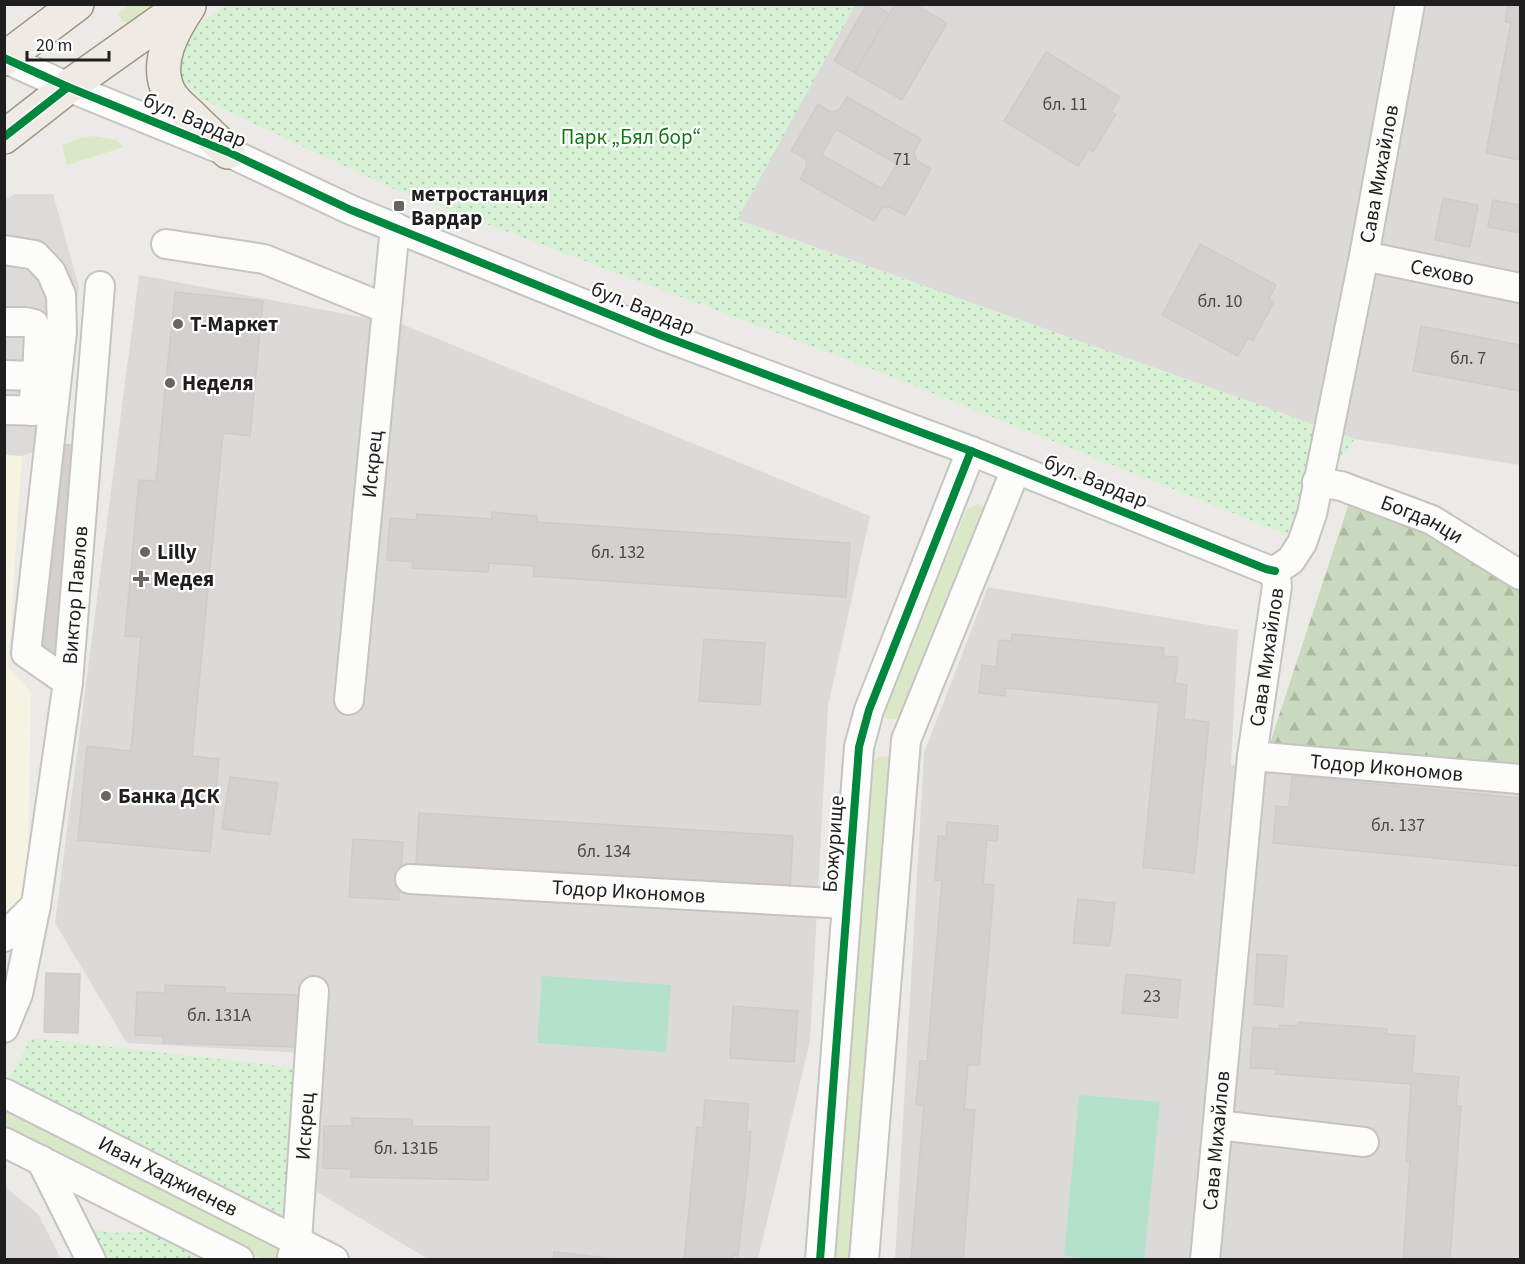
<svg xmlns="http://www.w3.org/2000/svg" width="1525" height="1264" viewBox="0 0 1525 1264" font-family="'Source Sans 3',sans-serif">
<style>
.residential{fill:#dbdad8}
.education{fill:#f5f4e2}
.grass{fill:#dae8c7}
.forest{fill:url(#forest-firs)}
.park{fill:url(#park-dots)}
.pitch{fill:#b4e1cc}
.parking{fill:#dcdbda}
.building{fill:#d3d0cd;stroke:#cfccc8;stroke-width:1.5;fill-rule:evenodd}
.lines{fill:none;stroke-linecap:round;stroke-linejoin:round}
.minor-casing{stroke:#c5c4c2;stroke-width:32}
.major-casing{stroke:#a19684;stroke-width:36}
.minor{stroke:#fcfcfb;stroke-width:28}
.major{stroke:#efeae4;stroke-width:33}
.cycleway-casing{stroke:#fff;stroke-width:11}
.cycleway{stroke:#00873e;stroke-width:8}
.poi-dot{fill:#666564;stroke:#fff;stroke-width:2}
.labels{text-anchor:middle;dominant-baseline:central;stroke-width:4.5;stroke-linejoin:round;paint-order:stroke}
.number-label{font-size:18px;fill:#4b4a4a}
.street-label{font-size:21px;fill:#1e1e1e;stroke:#fff}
.park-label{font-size:21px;fill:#127616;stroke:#fff}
.poi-label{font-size:21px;font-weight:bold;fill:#1e1e1e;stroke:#fff;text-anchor:start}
</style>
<defs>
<pattern id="forest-firs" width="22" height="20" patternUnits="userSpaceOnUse" patternTransform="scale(1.5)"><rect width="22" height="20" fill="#c9d9bd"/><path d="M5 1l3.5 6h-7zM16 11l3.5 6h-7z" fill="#acbaa2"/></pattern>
<pattern id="park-dots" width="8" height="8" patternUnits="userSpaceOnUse" patternTransform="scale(1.5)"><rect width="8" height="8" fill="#d6f1d4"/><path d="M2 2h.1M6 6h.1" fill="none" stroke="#b7ceb6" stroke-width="1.8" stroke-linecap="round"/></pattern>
</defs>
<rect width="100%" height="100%" fill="#eceae6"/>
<g class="residential">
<polygon points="855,5 1520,5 1520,465 1355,439 736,219"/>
<polygon points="139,275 404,325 870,516 828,706 810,1041 758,1259 428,1259 317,1192 320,1054 127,1043 55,923"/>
<polygon points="988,587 1238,630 1231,765 1520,793 1520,1259 895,1260 924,753"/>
<polygon points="5,1187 38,1214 61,1259 5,1259"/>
</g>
<polygon class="education" points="5,455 22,456 8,667 31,692 27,906 5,929"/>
<g class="grass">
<polygon points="129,5 162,5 133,23 123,22 118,14"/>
<polygon points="95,136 116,140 124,147 67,165 62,145 80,138"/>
<path d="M978,504L984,508L986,516L902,712L896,719C885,720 883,716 884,706L967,509Z"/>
<polygon points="883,756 888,757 892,760 854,1259 832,1260 872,763 878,757"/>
<polygon points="4,1101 278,1240 286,1259 261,1259 5,1127"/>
</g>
<polygon class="forest" points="1348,506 1426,531 1520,590 1520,766 1270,743"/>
<g class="park">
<polygon points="225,5 855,5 737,220 1355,439 1286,534 852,361 396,190 202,99 182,79 180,52 188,34"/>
<polygon points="31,1038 308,1069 291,1226 19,1094 10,1078"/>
<polygon points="73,1223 111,1233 150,1232 206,1259 91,1259"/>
</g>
<g class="pitch">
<polygon points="542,976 671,985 666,1052 537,1043"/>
<polygon points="1079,1095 1160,1102 1144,1259 1101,1260 1064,1256"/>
</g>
<polygon class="parking" points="14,194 53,194 79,287 53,444 22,456 5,455 4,201"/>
<g class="building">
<polygon points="867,4 873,4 890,14 855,73 834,61"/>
<polygon points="895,4 914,4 947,23 902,100 855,73"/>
<polygon points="1508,4 1520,4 1520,160 1486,153 1511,23 1505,22"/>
<polygon points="1046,52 1120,97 1111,112 1116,114 1093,152 1089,149 1078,166 1004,121"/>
<path d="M847,97L921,139L914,151L916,160L931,169L905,215L889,207L882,208L874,221L800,179L807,166L805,158L791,151L818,104L831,112L839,110ZM836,129L897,164L882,189L822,155Z"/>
<polygon points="1443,198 1478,205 1470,247 1435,240"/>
<polygon points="1493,200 1520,205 1520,233 1488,227"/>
<polygon points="1200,244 1276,285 1269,299 1274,302 1263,322 1253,341 1248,338 1238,356 1162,315"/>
<polygon points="175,292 263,301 250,436 223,433 192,756 219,759 210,852 78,840 87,746 131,751 141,637 125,636 139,480 156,481"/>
<polygon points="1421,326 1520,345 1520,391 1413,371"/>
<polygon points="53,444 76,445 62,656 39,655"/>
<polygon points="492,512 537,516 537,522 850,543 846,597 533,576 534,566 489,563 488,572 412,568 413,562 387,560 390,518 416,520 417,514 492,519"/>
<polygon points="1012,634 1164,648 1163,656 1178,657 1175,683 1187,685 1184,719 1209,722 1194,873 1143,867 1159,703 1005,688 1005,696 979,693 982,665 996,667 999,640 1011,641"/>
<polygon points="704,639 765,643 760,705 699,701"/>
<polygon points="1292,776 1520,798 1520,866 1273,843 1276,806 1289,807"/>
<polygon points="230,777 278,783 270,835 222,829"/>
<polygon points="419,813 793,836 790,888 416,865"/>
<polygon points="947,822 998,826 997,841 987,840 983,884 994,885 979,1065 968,1065 966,1088 964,1109 975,1110 963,1260 911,1260 924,1106 916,1105 920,1061 927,1061 942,881 935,880 938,836 946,837"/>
<polygon points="353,839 403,842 399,900 349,897"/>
<polygon points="1078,899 1115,903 1110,946 1073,943"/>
<polygon points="1257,954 1287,956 1283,1007 1254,1004"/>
<polygon points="46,973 80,974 78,1033 44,1032"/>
<polygon points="1126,974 1181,980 1177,1018 1122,1013"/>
<polygon points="165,985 225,987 225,993 302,995 300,1047 163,1043 163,1036 135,1035 137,992 165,993"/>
<polygon points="733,1006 798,1011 794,1062 730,1058"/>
<polygon points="1298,1022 1387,1029 1386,1034 1415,1036 1412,1073 1459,1077 1456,1106 1461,1106 1450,1260 1403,1260 1410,1162 1406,1162 1411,1084 1276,1074 1277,1069 1250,1068 1253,1027 1279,1029 1280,1025 1297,1026"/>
<polygon points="705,1100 749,1104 746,1132 751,1132 749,1159 738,1256 733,1255 733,1260 684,1260 697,1127 703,1128"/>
<polygon points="352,1118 412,1119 412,1126 489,1127 488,1180 351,1177 351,1169 323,1168 324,1126 352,1126"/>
<polygon points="554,1252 627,1260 553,1260"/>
</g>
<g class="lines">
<g class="minor-casing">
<g id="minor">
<polyline points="4,58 68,87 228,152 351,210 663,336 971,451 1266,569 1275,571"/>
<polyline points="166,244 264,259 387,309"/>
<polyline points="4,250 35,255 51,272 61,295 62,332 26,653 68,682"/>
<path id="s1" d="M1364,256L1520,288"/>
<polyline points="4,322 25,322 34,324 39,333 37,376 32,411"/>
<polyline points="4,375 37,376"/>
<polyline points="4,410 50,411"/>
<path id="s2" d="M1317,482L1341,486L1432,520L1520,575"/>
<path id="s3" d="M1275,571L1291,560L1302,543L1312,514L1364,256L1410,4"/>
<path id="s4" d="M349,700L395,227"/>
<path id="s5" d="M1252,756L1520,779"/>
<path id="s6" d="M410,879L847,904"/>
<polyline points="4,937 36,905"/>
<path id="s7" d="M4,1028L18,994L36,905L68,682L100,286"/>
<path id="s8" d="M4,1093L334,1260"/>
<polyline points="1218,1125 1364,1142"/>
<polyline points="4,1142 239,1260"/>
<polyline points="41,1160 91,1260"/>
<path id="s9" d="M292,1257L297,1241L314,991"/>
<polyline points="820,1260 859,747 869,710 971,451"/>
<polyline points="864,1260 906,740 1016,469"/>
<path id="s10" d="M1205,1260L1252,756L1277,586L1275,571"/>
</g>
</g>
<g class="major-casing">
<g id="major">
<path d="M189,6C173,30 154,63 169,92C174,102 184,109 191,116C203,128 216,140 228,152"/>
<polyline points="4,59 77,4"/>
<polyline points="4,137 68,87 185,4"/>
</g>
</g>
<use href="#minor" class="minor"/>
<use href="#major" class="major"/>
<g class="cycleway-casing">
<g id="cycleway">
<polyline points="4,58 68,87 228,152 351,210 663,336 971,451 1266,569 1275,571"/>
<polyline points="4,137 68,87"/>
<polyline points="820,1260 859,747 869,710 971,451"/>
</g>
</g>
<use href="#cycleway" class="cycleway"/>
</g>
<g class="poi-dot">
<rect x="393" y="200" width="12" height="12" rx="3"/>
<circle cx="178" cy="324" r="6"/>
<circle cx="170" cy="383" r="6"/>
<circle cx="145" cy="552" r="6"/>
<path d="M138 570h6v6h6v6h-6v6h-6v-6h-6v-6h6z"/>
<circle cx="106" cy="796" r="6"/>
</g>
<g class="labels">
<g class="number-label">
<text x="1065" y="104">бл. 11</text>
<text x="902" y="159">71</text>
<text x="1220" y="301">бл. 10</text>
<text x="1468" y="358">бл. 7</text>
<text x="618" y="552">бл. 132</text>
<text x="1398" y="825">бл. 137</text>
<text x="604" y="851">бл. 134</text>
<text x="1152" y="996">23</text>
<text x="219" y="1015">бл. 131А</text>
<text x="406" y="1148">бл. 131Б</text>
</g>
<g class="street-label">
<text transform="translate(195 120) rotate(23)">бул. Вардар</text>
<text stroke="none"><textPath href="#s3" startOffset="417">Сава Михайлов</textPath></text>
<text stroke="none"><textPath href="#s1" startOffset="80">Сехово</textPath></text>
<text transform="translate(643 308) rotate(22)">бул. Вардар</text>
<text stroke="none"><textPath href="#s4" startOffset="237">Искрец</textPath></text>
<text transform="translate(1096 481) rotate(22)">бул. Вардар</text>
<text stroke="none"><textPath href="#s2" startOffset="112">Богданци</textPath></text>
<text stroke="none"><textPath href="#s7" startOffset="440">Виктор Павлов</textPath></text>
<text stroke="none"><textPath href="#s10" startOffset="606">Сава Михайлов</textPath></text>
<text stroke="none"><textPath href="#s5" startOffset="135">Тодор Икономов</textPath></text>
<text transform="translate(833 844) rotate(-86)">Божурище</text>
<text stroke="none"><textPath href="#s6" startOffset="219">Тодор Икономов</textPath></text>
<text stroke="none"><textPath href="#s9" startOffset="132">Искрец</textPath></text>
<text stroke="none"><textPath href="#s10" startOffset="120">Сава Михайлов</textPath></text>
<text stroke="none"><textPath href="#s8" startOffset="184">Иван Хаджиенев</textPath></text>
</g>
<g class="park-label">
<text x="631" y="137">Парк „Бял бор“</text>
</g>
<g class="poi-label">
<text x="411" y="194">метростанция<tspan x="411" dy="24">Вардар</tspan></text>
<text x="190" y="324">Т-Маркет</text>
<text x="182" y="383">Неделя</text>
<text x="157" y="552">Lilly</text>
<text x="153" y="579">Медея</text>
<text x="118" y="796">Банка ДСК</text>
</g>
</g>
<rect width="1525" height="1264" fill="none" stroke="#1e1e1e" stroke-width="12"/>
<path d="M27 51v9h82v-9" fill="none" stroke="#1e1e1e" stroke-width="3"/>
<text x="36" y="51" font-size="18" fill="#1e1e1e" stroke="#ffffff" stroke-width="4.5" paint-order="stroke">20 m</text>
</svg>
